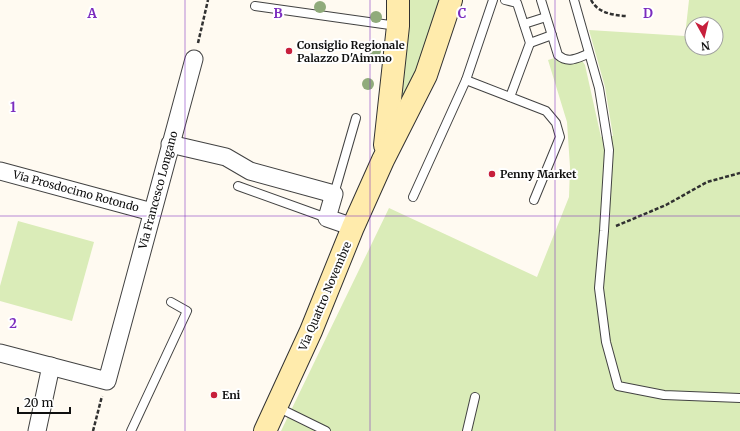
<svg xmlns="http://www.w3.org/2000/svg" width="740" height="431" viewBox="0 0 740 431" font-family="Merriweather,serif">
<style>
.green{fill:#daecb8;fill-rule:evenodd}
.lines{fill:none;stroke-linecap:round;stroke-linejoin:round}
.service-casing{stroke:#424242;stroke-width:10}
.minor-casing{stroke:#424242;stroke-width:19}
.secondary-casing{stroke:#313131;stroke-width:24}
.path{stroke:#313131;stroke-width:2.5;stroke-dasharray:4 2;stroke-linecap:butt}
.service{stroke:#fff;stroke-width:8}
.minor{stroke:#fff;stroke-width:17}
.secondary{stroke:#ffebac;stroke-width:22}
.tree{fill:#90ab7b}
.grid{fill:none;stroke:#7b2cbf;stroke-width:1;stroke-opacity:0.55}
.poi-dot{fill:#c71f3c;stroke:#fff;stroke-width:1.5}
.labels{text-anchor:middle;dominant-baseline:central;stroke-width:4;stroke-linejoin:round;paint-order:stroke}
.poi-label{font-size:11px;font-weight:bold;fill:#0f0f0f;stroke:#fff;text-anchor:start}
.street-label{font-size:11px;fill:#0f0f0f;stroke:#fff}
.grid-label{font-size:13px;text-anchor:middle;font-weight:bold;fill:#7b2cbf;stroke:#fff;stroke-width:4;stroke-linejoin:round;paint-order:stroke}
</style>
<rect width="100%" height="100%" fill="#fffaf1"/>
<g class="green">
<polygon points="408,0 443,0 419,64 395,122"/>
<path d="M689,0H740V431H281L389,208L537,277L569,197L570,167L567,122L548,60C562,56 576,49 585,65L601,137L613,136L605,87L589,30L685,36ZM692,24H716V48H692Z"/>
<polygon points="18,221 94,242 72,321 0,301 0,286"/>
</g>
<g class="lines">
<g class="service-casing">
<g id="service">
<polyline points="505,0 517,3 530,43 510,97 546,111 556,123 560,137 534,200"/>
<path d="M541,0L558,55C568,64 577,58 588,54"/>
<polyline points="574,0 599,88 609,150 604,231 599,288 606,342 618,386 664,395 740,398"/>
<polyline points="255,6 397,26"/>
<polyline points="524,24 546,17"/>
<polyline points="530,43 552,35"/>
<polyline points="466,80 510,97"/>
<polyline points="238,186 327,218"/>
<polyline points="334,194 356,118"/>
<polyline points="413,197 466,80 493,0"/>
<polyline points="277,407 326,431"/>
<polyline points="131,431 187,311 171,302"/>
<polyline points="467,431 475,397"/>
</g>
</g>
<g class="minor-casing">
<g id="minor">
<polyline points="170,144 226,157 250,171 334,194 327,218 353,227"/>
<polyline points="0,171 152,212"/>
<polyline points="0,353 107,381 194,59"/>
<polyline points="37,431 51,366"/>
</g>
</g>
<g class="secondary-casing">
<g id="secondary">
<polyline points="385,145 398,26 398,0"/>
<polyline points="265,431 311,331 353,227 383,160 426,75 451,0"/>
</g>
</g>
<g class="path">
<path d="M591,0C598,13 612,15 626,16"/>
<polyline points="198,43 208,0"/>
<polyline points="616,226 666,205 707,182 740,173"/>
<polyline points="93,431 102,396"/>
</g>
<use href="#service" class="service"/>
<use href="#minor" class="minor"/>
<use href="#secondary" class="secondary"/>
</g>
<g class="tree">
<circle cx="320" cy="7" r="6"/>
<circle cx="376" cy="17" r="6"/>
<circle cx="375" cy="51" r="6"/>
<circle cx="368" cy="84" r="6"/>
</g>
<path class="grid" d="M185,0V431M370,0V431M555,0V431M0,216H740"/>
<g class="poi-dot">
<circle cx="289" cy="51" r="4"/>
<circle cx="492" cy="174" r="4"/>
<circle cx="214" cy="395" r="4"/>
</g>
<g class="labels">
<g class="poi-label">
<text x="297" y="45">Consiglio Regionale<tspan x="297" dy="13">Palazzo D'Aimmo</tspan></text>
<text x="500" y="174">Penny Market</text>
<text x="222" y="395">Eni</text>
</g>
<g class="street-label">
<text transform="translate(158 190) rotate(-75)">Via Francesco Longano</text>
<text transform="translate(76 191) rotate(15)">Via Prosdocimo Rotondo</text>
<text transform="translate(325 296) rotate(-67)">Via Quattro Novembre</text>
</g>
</g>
<g class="grid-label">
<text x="92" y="18">A</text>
<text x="278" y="18">B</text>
<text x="462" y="18">C</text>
<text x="648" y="18">D</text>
<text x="13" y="112">1</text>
<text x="13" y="328">2</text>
</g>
<g transform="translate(704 36) rotate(172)"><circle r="19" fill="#ffffff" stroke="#9f9f9f"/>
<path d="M0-3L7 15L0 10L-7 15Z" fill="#c71f3c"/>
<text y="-6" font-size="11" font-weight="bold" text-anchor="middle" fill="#0f0f0f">N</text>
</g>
<path d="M18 407v6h52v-6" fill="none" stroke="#0f0f0f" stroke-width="2"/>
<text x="24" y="407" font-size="12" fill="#0f0f0f" stroke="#ffffff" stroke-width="3" paint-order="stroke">20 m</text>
</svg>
